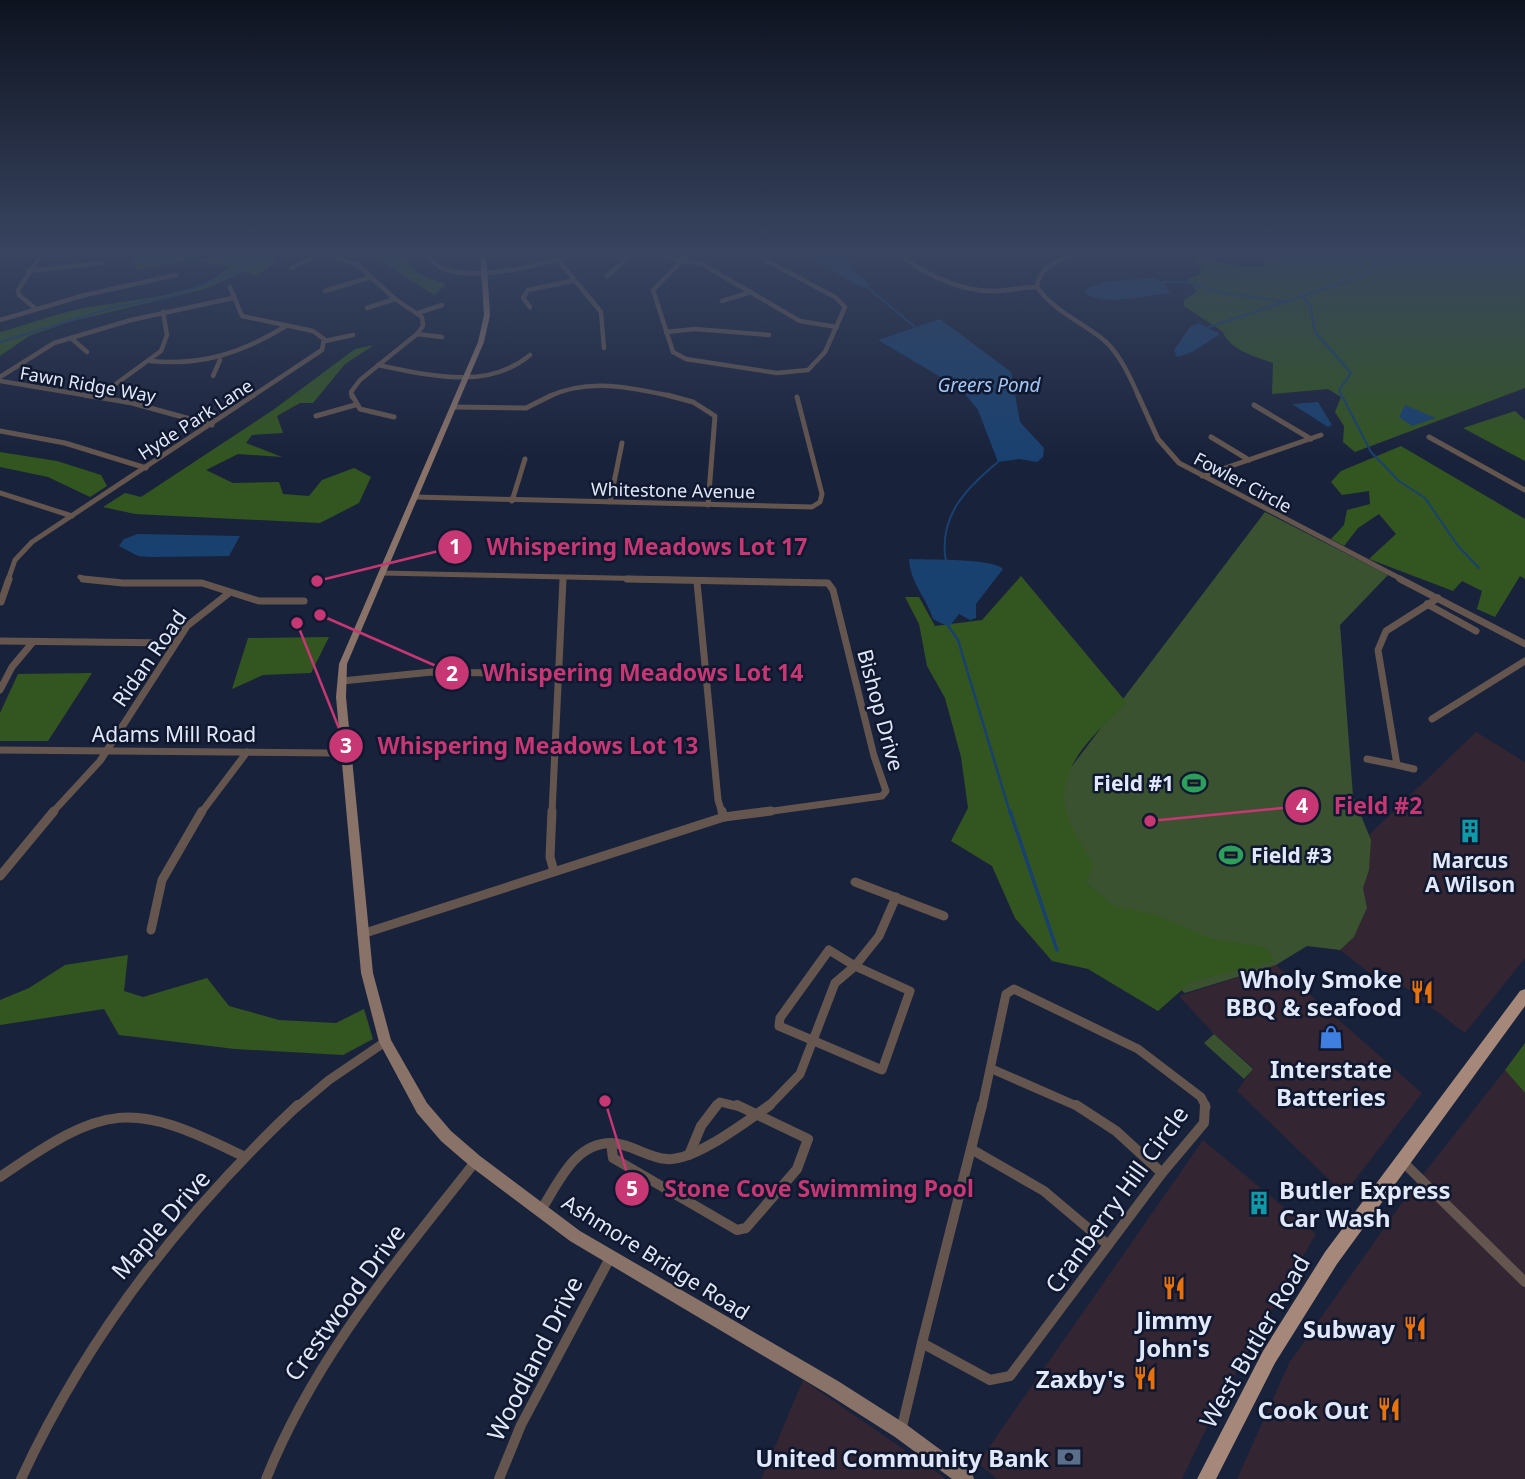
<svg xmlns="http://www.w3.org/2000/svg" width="1525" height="1479" viewBox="0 0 1525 1479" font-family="'Noto Sans',sans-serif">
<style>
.commercial{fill:#332532}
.green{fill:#3b5231}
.forest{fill:#335620}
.water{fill:#194170}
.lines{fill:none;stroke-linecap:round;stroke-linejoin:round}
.stream-far2{stroke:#194170;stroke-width:2}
.stream-far1{stroke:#194170;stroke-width:2.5}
.stream{stroke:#194170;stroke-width:3.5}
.minor-far4{stroke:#64564f;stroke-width:4.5}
.minor-far3{stroke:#64564f;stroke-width:5}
.minor-far2{stroke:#64564f;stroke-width:7}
.minor-far1{stroke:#64564f;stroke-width:9}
.minor{stroke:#64564f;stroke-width:10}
.secondary{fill:#897268;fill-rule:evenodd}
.primary{fill:#a5887a;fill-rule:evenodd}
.labels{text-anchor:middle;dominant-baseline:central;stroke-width:5;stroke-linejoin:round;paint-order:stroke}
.far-street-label{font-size:18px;fill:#e1e8f9;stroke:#101830}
.far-water-label{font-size:19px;font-style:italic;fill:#a3c7f3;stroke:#101830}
.street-label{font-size:21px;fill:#e1e8f9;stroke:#101830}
.poi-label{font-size:21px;font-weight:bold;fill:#e1e8f9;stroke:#101830;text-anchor:end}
.near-poi-label{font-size:24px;font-weight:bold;fill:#e1e8f9;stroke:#101830;text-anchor:end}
.near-street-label{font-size:24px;fill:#e1e8f9;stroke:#101830}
.leader{fill:none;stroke:#c73773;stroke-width:2.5}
.callout-dot{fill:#c73773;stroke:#101830;stroke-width:2.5}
.mark-label{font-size:21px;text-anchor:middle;font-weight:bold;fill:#fff}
.callout-label{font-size:23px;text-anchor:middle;font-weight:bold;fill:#c73773;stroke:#101830;stroke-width:5;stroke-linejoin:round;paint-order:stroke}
</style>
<rect width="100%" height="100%" fill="#19223b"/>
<g class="commercial">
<polygon points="1476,732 1525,762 1525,958 1465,1033 1381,969 1372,975 1340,950 1354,937 1367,908 1363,888 1369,870 1369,835"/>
<polygon points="1276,965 1422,1093 1344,1194 1237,1091 1253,1068 1214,1034 1179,996"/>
<polygon points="1505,1070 1525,1093 1525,1479 1237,1479 1289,1363 1413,1187"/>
<polygon points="1203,1140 1316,1234 1218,1404 1182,1479 997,1479 978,1463"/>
<polygon points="803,1380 941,1475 945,1479 761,1479"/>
</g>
<g class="green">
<polygon points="1265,512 1388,575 1340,625 1353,796 1371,840 1369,870 1363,888 1367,908 1354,937 1340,950 1307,946 1276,965 1185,993 1006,853"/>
<polygon points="1214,1034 1253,1069 1244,1079 1204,1043"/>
</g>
<g class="forest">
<path d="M140,251H190C204,268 227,253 244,251C256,250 268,251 280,251L273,265L255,276L245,271L205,289L69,322L29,336L0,356V332C26,325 52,315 79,309C116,301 204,297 228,267C196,256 168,264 136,271L133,257Z"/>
<polygon points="365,251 396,251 420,275 446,284 434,295"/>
<path d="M1154,251C1191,251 1228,270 1264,266L1263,258L1286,255L1271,251H1525V388L1355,452L1343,442L1344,426L1335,412L1341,397L1328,389L1272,394L1273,363C1256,357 1230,350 1223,332L1184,306V300L1197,291L1187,280L1199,274L1202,267L1196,261Z"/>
<polygon points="374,345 345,364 313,403 300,403 277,416 283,433 252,435 246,443 282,457 238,454 206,470 233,483 279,482 283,494 309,496 322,480 354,468 371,477 359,503 320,523 135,514 103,507 125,493 141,497 273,410 355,349"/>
<polygon points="1515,411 1525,420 1525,461 1463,428"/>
<polygon points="1401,446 1525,519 1525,579 1520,576 1495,617 1477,609 1482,591 1462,581 1453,591 1369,559 1396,534 1379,514 1358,528 1344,546 1331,539 1344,525 1347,510 1370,504 1369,491 1342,495 1331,482 1341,471"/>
<polygon points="0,452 57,461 101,475 107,486 90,497 48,477 0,467"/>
<path d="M1021,576L1127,703C1097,731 1055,767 1066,811C1070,829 1085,848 1094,865L1086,882L1113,905L1156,915L1213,939L1266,947L1274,961L1191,982L1158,1011L1088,969L1052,961L1015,918L992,866L951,841L968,808L961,757L945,698L927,666L919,624L905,597H919L935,626L982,620Z"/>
<polygon points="329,637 311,673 263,675 232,689 248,638"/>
<polygon points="92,673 48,741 0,741 0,713 18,674"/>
<polygon points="128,955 124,991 143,997 207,978 229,1006 279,1020 336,1023 364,1009 373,1039 343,1055 235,1049 119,1035 104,1009 0,1025 0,1000 29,988 65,965"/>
<polygon points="1525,1043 1525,1093 1505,1070"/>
</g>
<g class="water">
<polygon points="793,251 842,251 857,274 871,285 864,288 856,285 827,267"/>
<path d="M1154,278L1163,282L1170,293C1147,295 1104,307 1085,293L1087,288L1107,282Z"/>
<polygon points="940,319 1011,372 1020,422 1044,448 1043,457 1037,462 1019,459 998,462 978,410 961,389 878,340"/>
<polygon points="1199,323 1220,334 1192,352 1177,357 1174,350 1190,327"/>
<polygon points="1318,402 1332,425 1328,427 1292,404"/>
<polygon points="1405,405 1436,418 1412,426 1399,417"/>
<polygon points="138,534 240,536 229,556 151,557 138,556 119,546 124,539"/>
<path d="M909,559C928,560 992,558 1003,569L976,604V618L970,620L959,614L949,627L933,619C927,598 910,583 909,559Z"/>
</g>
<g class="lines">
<g class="stream-far2">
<polyline points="1163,282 1186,282 1219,292 1285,302"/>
<polyline points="867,287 915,327"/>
<polyline points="1302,296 1310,305 1315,332 1351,373 1339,390 1371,452 1399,481 1425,498 1458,546 1479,568"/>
<polyline points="1209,327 1365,275 1375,267 1374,251"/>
<polyline points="0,342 115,307 173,296 239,271 271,251"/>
<path d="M946,562C938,517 965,489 998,462"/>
</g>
<polyline class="stream-far1" points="949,627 958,640 1010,813"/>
<polyline class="stream" points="1010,811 1057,950"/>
<g class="minor-far4">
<polyline points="312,251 357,264 395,299 422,317 423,326 417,334 360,380 351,392 352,397"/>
<path d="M423,251C429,257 435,266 444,269C478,281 548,265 580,251"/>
<polyline points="628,251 702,264 800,321 837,327"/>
<polyline points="692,251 653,290 673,352 686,359 777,373 808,370 825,352 845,307 835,297 765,260 760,251"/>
<polyline points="860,251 863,254"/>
<path d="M893,251C923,272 955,291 993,291C1008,291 1022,287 1037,287"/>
<polyline points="559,261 601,312 604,348"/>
<polyline points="291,268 322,253"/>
<polyline points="28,271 101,263"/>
<polyline points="607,276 634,252"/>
<polyline points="230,287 242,316 313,331 324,339 322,350 251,397"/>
<path d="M1037,287C1055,312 1082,322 1105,341C1121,356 1130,377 1139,397"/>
<path d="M1037,287C1040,260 1068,259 1090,251"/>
<polyline points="325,291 371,277"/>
<polyline points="722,301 751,292"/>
<polyline points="530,307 523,298 528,290 572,281"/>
<polyline points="367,308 395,299"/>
<polyline points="36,309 19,295 18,290 44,251"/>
<polyline points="418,313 442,305"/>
<polyline points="0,320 85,295 176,275"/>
<polyline points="666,332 695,329 769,335"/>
<polyline points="417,334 442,337"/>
<polyline points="71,338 87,352"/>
<polyline points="325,341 353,335"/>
<path d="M150,361C202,366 242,353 286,326"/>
<path d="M378,365C428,375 487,391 530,355"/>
<polyline points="213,376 220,360"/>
<polyline points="0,377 54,343 131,320 233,298"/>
<polyline points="0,381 96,397"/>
<polyline points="98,397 161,351 167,335 163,312"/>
<path d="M548,397C588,377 634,388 675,397"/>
</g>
<g class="minor-far3">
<polyline points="85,395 132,403 212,425"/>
<polyline points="352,395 360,409 394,417"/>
<polyline points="667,395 693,402 715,416 708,505"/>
<polyline points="1138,395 1158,439 1179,463 1403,580"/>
<polyline points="98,397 100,395"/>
<polyline points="1254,405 1311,439"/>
<polyline points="453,407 526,408 552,395"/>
<polyline points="316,416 355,405"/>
<polyline points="0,431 65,443 146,468"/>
<polyline points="1211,437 1249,460"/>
<polyline points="1429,437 1525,490"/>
<polyline points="1202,476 1321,435"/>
<polyline points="0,493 72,516"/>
<polyline points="415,497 812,507 820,502 822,494 797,397"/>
<polyline points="512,501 525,459"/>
<polyline points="610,502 622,443"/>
<polyline points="381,573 705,580"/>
<polyline points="80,577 87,580"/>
<polyline points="8,580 15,560 32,542 254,395"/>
</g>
<g class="minor-far2">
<polyline points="83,579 123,583 202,583 259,601 304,601"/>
<polyline points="627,579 828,583 833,590 874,756 886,791 882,796 758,813"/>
<polyline points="1400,579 1525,644"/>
<polyline points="697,582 718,800 722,813"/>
<polyline points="1,602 9,579"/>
<polyline points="1427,604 1476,631"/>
<polyline points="0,641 175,643"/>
<polyline points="342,681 432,672 556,674"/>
<polyline points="0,690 12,667 33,642"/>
<polyline points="1432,719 1525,661"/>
<polyline points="0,750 330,753 347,750"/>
<polyline points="1367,759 1397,765 1378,650 1386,631 1438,598"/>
<polyline points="1397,765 1414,769"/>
<polyline points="52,813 100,761 187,626 229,593"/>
<polyline points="201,813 247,752"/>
<polyline points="552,813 563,579"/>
</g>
<g class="minor-far1">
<polyline points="552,811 550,857 554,871"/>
<polyline points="722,811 724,817"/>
<polyline points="0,876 54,811"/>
<polyline points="855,882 944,916"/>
<polyline points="151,930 162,880 202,811"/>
<polyline points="362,934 724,817 771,811"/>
<polygon points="829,950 855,966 910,991 882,1070 779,1026 780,1018"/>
<polyline points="992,1069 1079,1107"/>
<polyline points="297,1107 329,1080 385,1042"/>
<polyline points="715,1107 720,1102 740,1107"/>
<polyline points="768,1107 800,1074 835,983 855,966 879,936 896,897"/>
<polyline points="982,1107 1006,994 1014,989 1138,1049 1201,1097 1206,1107"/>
</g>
<g class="minor">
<polyline points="1076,1105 1116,1131 1162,1173"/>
<polyline points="611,1143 613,1158 737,1230 746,1228 797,1169 808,1139 737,1105"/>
<polyline points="971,1149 1044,1191 1108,1245"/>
<polyline points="689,1155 701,1126 717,1105"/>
<polyline points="1402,1161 1525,1282"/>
<path d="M0,1177C106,1104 129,1099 245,1157"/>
<path d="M541,1210C558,1184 574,1143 611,1143C630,1143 648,1158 667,1159C694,1162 748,1120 770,1105"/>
<polyline points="922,1343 990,1380 1010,1376 1162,1173 1204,1123 1205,1105"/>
<polyline points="922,1343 982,1105"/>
<polyline points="901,1431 922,1343"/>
<path d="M21,1479C87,1336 184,1212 298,1105"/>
<path d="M266,1479C315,1357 395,1264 475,1162"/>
<polyline points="499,1479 521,1425 610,1258"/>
</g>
<polygon class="secondary" points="480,251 486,251 490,315 484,342 347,664 346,697 373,973 391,1040 427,1103 451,1131 480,1156 580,1231 838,1381 907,1425 972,1473 974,1479 952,1479 895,1437 826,1393 570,1241 470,1166 441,1141 417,1113 379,1042 361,973 336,697 339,664 478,342 484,315"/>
<polygon class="primary" points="1525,989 1525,1006 1337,1264 1275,1363 1216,1479 1197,1479 1263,1351 1325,1252 1520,991"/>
</g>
<linearGradient id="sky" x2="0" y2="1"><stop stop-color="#0e1320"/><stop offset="0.55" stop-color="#384460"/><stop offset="1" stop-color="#384460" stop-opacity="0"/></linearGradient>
<rect width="1525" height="458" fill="url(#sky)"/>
<defs>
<g id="stadium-bare" transform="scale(1.89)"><path d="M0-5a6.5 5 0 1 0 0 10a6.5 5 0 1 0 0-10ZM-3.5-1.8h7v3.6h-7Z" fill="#2e9e5b" stroke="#101830" stroke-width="2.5" paint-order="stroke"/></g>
<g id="building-bare" transform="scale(1.89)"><path d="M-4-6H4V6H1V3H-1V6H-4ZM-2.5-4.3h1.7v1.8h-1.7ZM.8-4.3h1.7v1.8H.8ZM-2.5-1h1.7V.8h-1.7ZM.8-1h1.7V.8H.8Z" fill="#0f9aa8" stroke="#101830" stroke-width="2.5" paint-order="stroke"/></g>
<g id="restaurant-bare" transform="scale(1.89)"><path d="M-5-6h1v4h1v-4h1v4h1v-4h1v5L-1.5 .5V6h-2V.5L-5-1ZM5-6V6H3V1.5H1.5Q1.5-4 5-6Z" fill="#e8710a" stroke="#101830" stroke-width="2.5" paint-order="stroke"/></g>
<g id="shop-bare" transform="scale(1.89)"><path d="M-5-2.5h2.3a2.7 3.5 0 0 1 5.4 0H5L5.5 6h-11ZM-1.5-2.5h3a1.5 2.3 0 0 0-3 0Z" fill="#3f7fe0" stroke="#101830" stroke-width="2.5" paint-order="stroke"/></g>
<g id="bank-bare" transform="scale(1.89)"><path d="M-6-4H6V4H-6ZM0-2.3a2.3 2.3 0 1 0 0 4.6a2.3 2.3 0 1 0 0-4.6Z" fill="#5c6f8a" stroke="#101830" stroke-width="2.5" paint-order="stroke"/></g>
</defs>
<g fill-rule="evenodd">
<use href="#stadium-bare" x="1194" y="783"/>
<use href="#building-bare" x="1470" y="831"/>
<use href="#stadium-bare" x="1231" y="855"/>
<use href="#restaurant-bare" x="1422" y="992"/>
<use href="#shop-bare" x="1331" y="1037"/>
<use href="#building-bare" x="1259" y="1203"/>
<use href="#restaurant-bare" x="1174" y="1288"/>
<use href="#restaurant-bare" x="1415" y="1328"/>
<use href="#restaurant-bare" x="1145" y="1378"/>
<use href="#restaurant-bare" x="1389" y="1409"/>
<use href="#bank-bare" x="1069" y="1457"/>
</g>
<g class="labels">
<g class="far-street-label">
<text transform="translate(88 384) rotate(10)">Fawn Ridge Way</text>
<text transform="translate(195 419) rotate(-33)">Hyde Park Lane</text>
<text transform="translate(1243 482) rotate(28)">Fowler Circle</text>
<text transform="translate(673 490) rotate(1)">Whitestone Avenue</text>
</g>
<g class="far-water-label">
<text x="989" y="385">Greers Pond</text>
</g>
<g class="street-label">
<text transform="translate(149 658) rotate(-55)">Ridan Road</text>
<text transform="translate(881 710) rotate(75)">Bishop Drive</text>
<text x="174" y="734">Adams Mill Road</text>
<text transform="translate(656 1257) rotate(32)">Ashmore Bridge Road</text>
</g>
<g class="poi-label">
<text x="1174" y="783">Field #1</text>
<text x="1251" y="855" text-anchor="start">Field #3</text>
<text x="1470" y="860" text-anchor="middle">Marcus<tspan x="1470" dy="24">A Wilson</tspan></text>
</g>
<g class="near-poi-label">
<text x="1402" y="978">Wholy Smoke<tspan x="1402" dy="28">BBQ &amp; seafood</tspan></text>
<text x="1331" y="1068" text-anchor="middle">Interstate<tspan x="1331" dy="28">Batteries</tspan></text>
<text x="1279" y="1189" text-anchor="start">Butler Express<tspan x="1279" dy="28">Car Wash</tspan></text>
<text x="1174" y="1319" text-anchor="middle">Jimmy<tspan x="1174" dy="28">John's</tspan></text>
<text x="1395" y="1328">Subway</text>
<text x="1125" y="1378">Zaxby's</text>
<text x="1369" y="1409">Cook Out</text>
<text x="1049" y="1457">United Community Bank</text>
</g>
<g class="near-street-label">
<text transform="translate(1116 1199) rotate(-54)">Cranberry Hill Circle</text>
<text transform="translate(160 1224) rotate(-49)">Maple Drive</text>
<text transform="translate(344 1302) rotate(-54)">Crestwood Drive</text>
<text transform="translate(1254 1341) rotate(-60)">West Butler Road</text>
<text transform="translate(534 1358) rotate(-63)">Woodland Drive</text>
</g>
</g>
<path class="leader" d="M317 581L455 547M320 615L452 673M297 623L346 746M1150 821L1302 806M605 1101L632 1189"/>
<g class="callout-dot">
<circle cx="317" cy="581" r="7"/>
<circle cx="320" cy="615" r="7"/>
<circle cx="297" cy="623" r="7"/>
<circle cx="1150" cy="821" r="7"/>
<circle cx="605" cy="1101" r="7"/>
<circle cx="455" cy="547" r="18"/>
<circle cx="452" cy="673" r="18"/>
<circle cx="346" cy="746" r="18"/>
<circle cx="1302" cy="806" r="18"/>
<circle cx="632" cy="1189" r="18"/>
</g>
<g class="mark-label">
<text x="455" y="554">1</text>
<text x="452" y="681">2</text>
<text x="346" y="753">3</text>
<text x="1302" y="813">4</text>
<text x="632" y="1196">5</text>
</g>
<g class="callout-label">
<text x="647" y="555">Whispering Meadows Lot 17</text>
<text x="643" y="681">Whispering Meadows Lot 14</text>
<text x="538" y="754">Whispering Meadows Lot 13</text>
<text x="1378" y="814">Field #2</text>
<text x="819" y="1197">Stone Cove Swimming Pool</text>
</g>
</svg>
